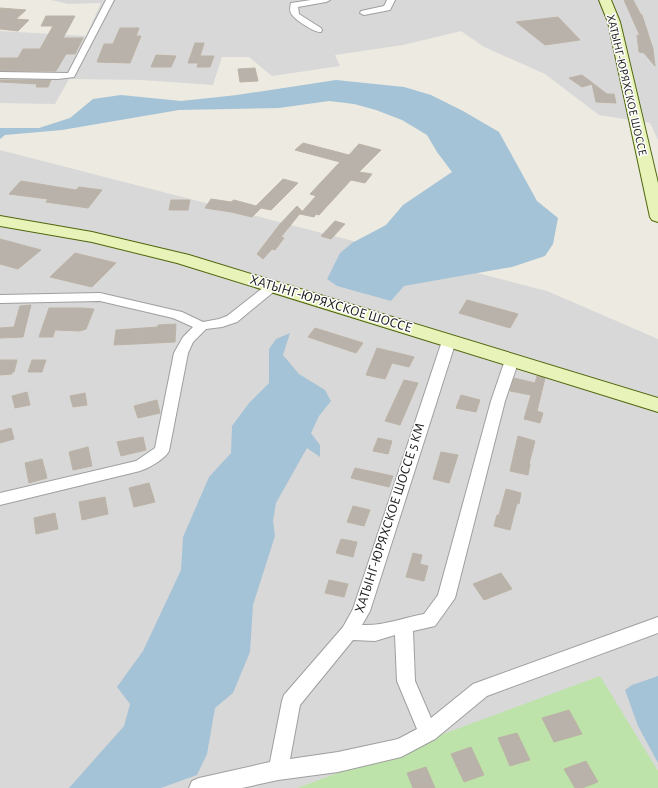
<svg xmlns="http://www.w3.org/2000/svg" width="658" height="788" viewBox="0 0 658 788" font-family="'Alegreya Sans',sans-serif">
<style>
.residential{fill:#d9d8d8}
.grass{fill:#bde3aa}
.water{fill:#a5c3d6}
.building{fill:#b8b2ab;stroke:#bcb3a5}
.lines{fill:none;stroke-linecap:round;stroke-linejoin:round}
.street-casing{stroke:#9f9f9f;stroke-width:2}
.secondary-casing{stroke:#4f670d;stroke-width:2}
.street{fill:#fff;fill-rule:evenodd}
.secondary{fill:#e7f3b8;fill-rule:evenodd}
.labels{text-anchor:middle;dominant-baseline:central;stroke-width:3;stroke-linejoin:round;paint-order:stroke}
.far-street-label{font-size:12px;fill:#1b1b1b;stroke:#fff}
.street-label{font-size:14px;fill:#1b1b1b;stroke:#fff}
</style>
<rect width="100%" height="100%" fill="#eceae1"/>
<g class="residential">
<polygon points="51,0 658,0 658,140 650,123 599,115 545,74 484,47 461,31 403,45 335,55 340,66 272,76 249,57 222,57 213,85 142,80 69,79 55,104 0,103 0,31 86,36 101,3 68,4"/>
<polygon points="0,150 547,291 658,339 658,788 0,788"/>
</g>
<polygon class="grass" points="600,676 658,771 658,788 297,788"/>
<g class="water">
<polygon points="336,80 404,87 431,95 463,111 499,132 537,201 558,218 553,244 545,256 512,267 404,286 391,301 337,286 327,279 340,253 352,243 386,225 403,205 452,172 437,152 427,135 402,120 376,110 354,104 329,101 279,108 179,110 62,130 5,135 0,139 0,128 39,128 70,118 93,99 121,95 181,101 237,95"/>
<polygon points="290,333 283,355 299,374 325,390 331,401 319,416 311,433 320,445 320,457 307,448 276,503 273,521 275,536 253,605 250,652 233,693 215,708 207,754 197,775 161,788 69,788 124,726 130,704 117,687 143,651 181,570 183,537 209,477 231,453 232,426 249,403 269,383 269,349 276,339"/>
<polygon points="658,676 658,763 638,726 625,690 632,685"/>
</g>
<g class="building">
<polygon points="624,0 633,0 641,15 642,15 653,49 655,66 644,53 639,52 637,35 640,36"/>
<polygon points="0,8 26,10 16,19 29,20 18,31 0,29"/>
<polygon points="46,16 75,16 63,38 83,38 75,54 66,54 56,71 0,71 0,58 18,58 23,49 40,49 53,26 41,26"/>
<polygon points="558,17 580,40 545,45 516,22"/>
<polygon points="120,28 139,28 136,36 141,36 130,63 97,62 104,44 113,44"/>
<polygon points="195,43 204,43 198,63 188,63"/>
<polygon points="156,55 176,56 171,67 151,67"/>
<polygon points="201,56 214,56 210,67 197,67"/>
<polygon points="255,68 258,81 240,82 238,69"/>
<polygon points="582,75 607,94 614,94 616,103 596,102 592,84 582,87 569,78"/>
<polygon points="0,80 51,80 48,87 36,87 37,84 0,82"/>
<polygon points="303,143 349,155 359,144 381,150 359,172 372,174 365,183 351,180 319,215 316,214 314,217 300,214 316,196 310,194 340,162 295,150"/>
<polygon points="283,179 298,183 271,210 261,208 252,217 231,212 205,208 211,199 231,202 234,200 256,206"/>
<polygon points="21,181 76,190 79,187 102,190 88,208 46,202 48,199 9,194"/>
<polygon points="171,200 190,200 188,210 169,210"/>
<polygon points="297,206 302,211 281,237 284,238 275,250 272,249 263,259 257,254 280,224"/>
<polygon points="335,221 345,224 331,239 321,236"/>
<polygon points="0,239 41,250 18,269 0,264"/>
<polygon points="75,253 116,263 92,287 50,277"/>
<polygon points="467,300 518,314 510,328 459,313"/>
<polygon points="31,305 23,337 0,338 0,328 14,327 20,306"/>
<polygon points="49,308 82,308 94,309 86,329 80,331 55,330 53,337 39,337"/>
<polygon points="176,324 175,342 114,345 116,330 158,327 158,325"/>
<polygon points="315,328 363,343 356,353 308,337"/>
<polygon points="377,348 398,353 414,357 409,367 392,363 385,379 366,375"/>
<polygon points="0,360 17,360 14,372 12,372 12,374 0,375"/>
<polygon points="32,360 46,360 42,372 28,372"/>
<polygon points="537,376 545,378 537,411 543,413 540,423 524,419 531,395 510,391 514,378 535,383"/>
<polygon points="404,380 418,383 400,425 385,421"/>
<polygon points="27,392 30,405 15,408 12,396"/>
<polygon points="85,393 87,405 73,407 70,396"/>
<polygon points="461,395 480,400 476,412 456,408"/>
<polygon points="157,400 160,413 138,418 134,406"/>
<polygon points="11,428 14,439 0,443 0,431"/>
<polygon points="518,436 535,441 529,464 530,464 528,475 510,471"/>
<polygon points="143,437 146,450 121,456 117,442"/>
<polygon points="378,438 392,441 388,454 373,451"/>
<polygon points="88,447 92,466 73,470 69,452"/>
<polygon points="441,452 458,455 449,483 433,479"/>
<polygon points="42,459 47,478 29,483 25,463"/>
<polygon points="355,468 393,476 389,487 351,478"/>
<polygon points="149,483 155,502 134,507 129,488"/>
<polygon points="506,489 521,493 519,504 517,503 510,530 494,526 497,515 499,515"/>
<polygon points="105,497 108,514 82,520 79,502"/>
<polygon points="353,506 370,510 364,526 347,522"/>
<polygon points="55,513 58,529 36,534 34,518"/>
<polygon points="341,539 357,542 353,557 336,553"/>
<polygon points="413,553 422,555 420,564 428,566 424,581 406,577"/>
<polygon points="501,573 512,589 484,600 473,584"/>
<polygon points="329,580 348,584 344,597 325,593"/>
<polygon points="569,710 582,734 554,742 542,718"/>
<polygon points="517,733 530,760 510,766 498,738"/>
<polygon points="471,747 484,775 464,782 451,754"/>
<polygon points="586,761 598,782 582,788 575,788 564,769"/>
<polygon points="426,767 435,788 413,788 407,773"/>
</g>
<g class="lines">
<g class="street-casing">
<g id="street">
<polygon points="106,0 114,0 74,77 58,79 0,78 0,72 68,73"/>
<path d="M311,0H330L326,2L298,7L299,14L321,28L322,30L321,32C315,33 297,21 293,16C289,12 290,7 291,3Z"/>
<polygon points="387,0 395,0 390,10 364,15 360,13 361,11 384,6"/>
<path d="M273,282L277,283L279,286L277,289L237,322L222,327L206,329L193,342L188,353L169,451C165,459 149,468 140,471L0,505V493L136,461L155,448L174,353L183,337L193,327L173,318L100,301L0,303V295L100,293L182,312L203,322L219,319L227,316L269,283Z"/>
<path d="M449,337L454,338L456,341L370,611L362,625C383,626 403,618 424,614L438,595L491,401L505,360L507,357L512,356L517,357L519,360L505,401L455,598L435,626L413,631L415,681L431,718L473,684L658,617V633L487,696L435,739L401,757L338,772L278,780L242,788H189L192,781L199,778L270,762L282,701L284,695L343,627L353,609L442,341L444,338ZM395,635L397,681L417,729L398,739L338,752L290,759L300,705L353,640L375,641Z"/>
</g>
</g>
<g class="secondary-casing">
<g id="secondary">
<polygon points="599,0 611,0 620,22 658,183 658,222 652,220 650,217 608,22"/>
<polygon points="0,216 92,232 189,255 658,398 658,412 177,263 92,242 0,226"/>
</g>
</g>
<use href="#street" class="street"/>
<use href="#secondary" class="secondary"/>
</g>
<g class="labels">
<g class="far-street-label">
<text transform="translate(627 85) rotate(77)">ХАТЫНГ-ЮРЯХСКОЕ ШОССЕ</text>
</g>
<g class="street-label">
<text transform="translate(331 304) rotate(17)">ХАТЫНГ-ЮРЯХСКОЕ ШОССЕ</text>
<text transform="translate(390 518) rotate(-72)">ХАТЫНГ-ЮРЯХСКОЕ ШОССЕ 5 КМ</text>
</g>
</g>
</svg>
